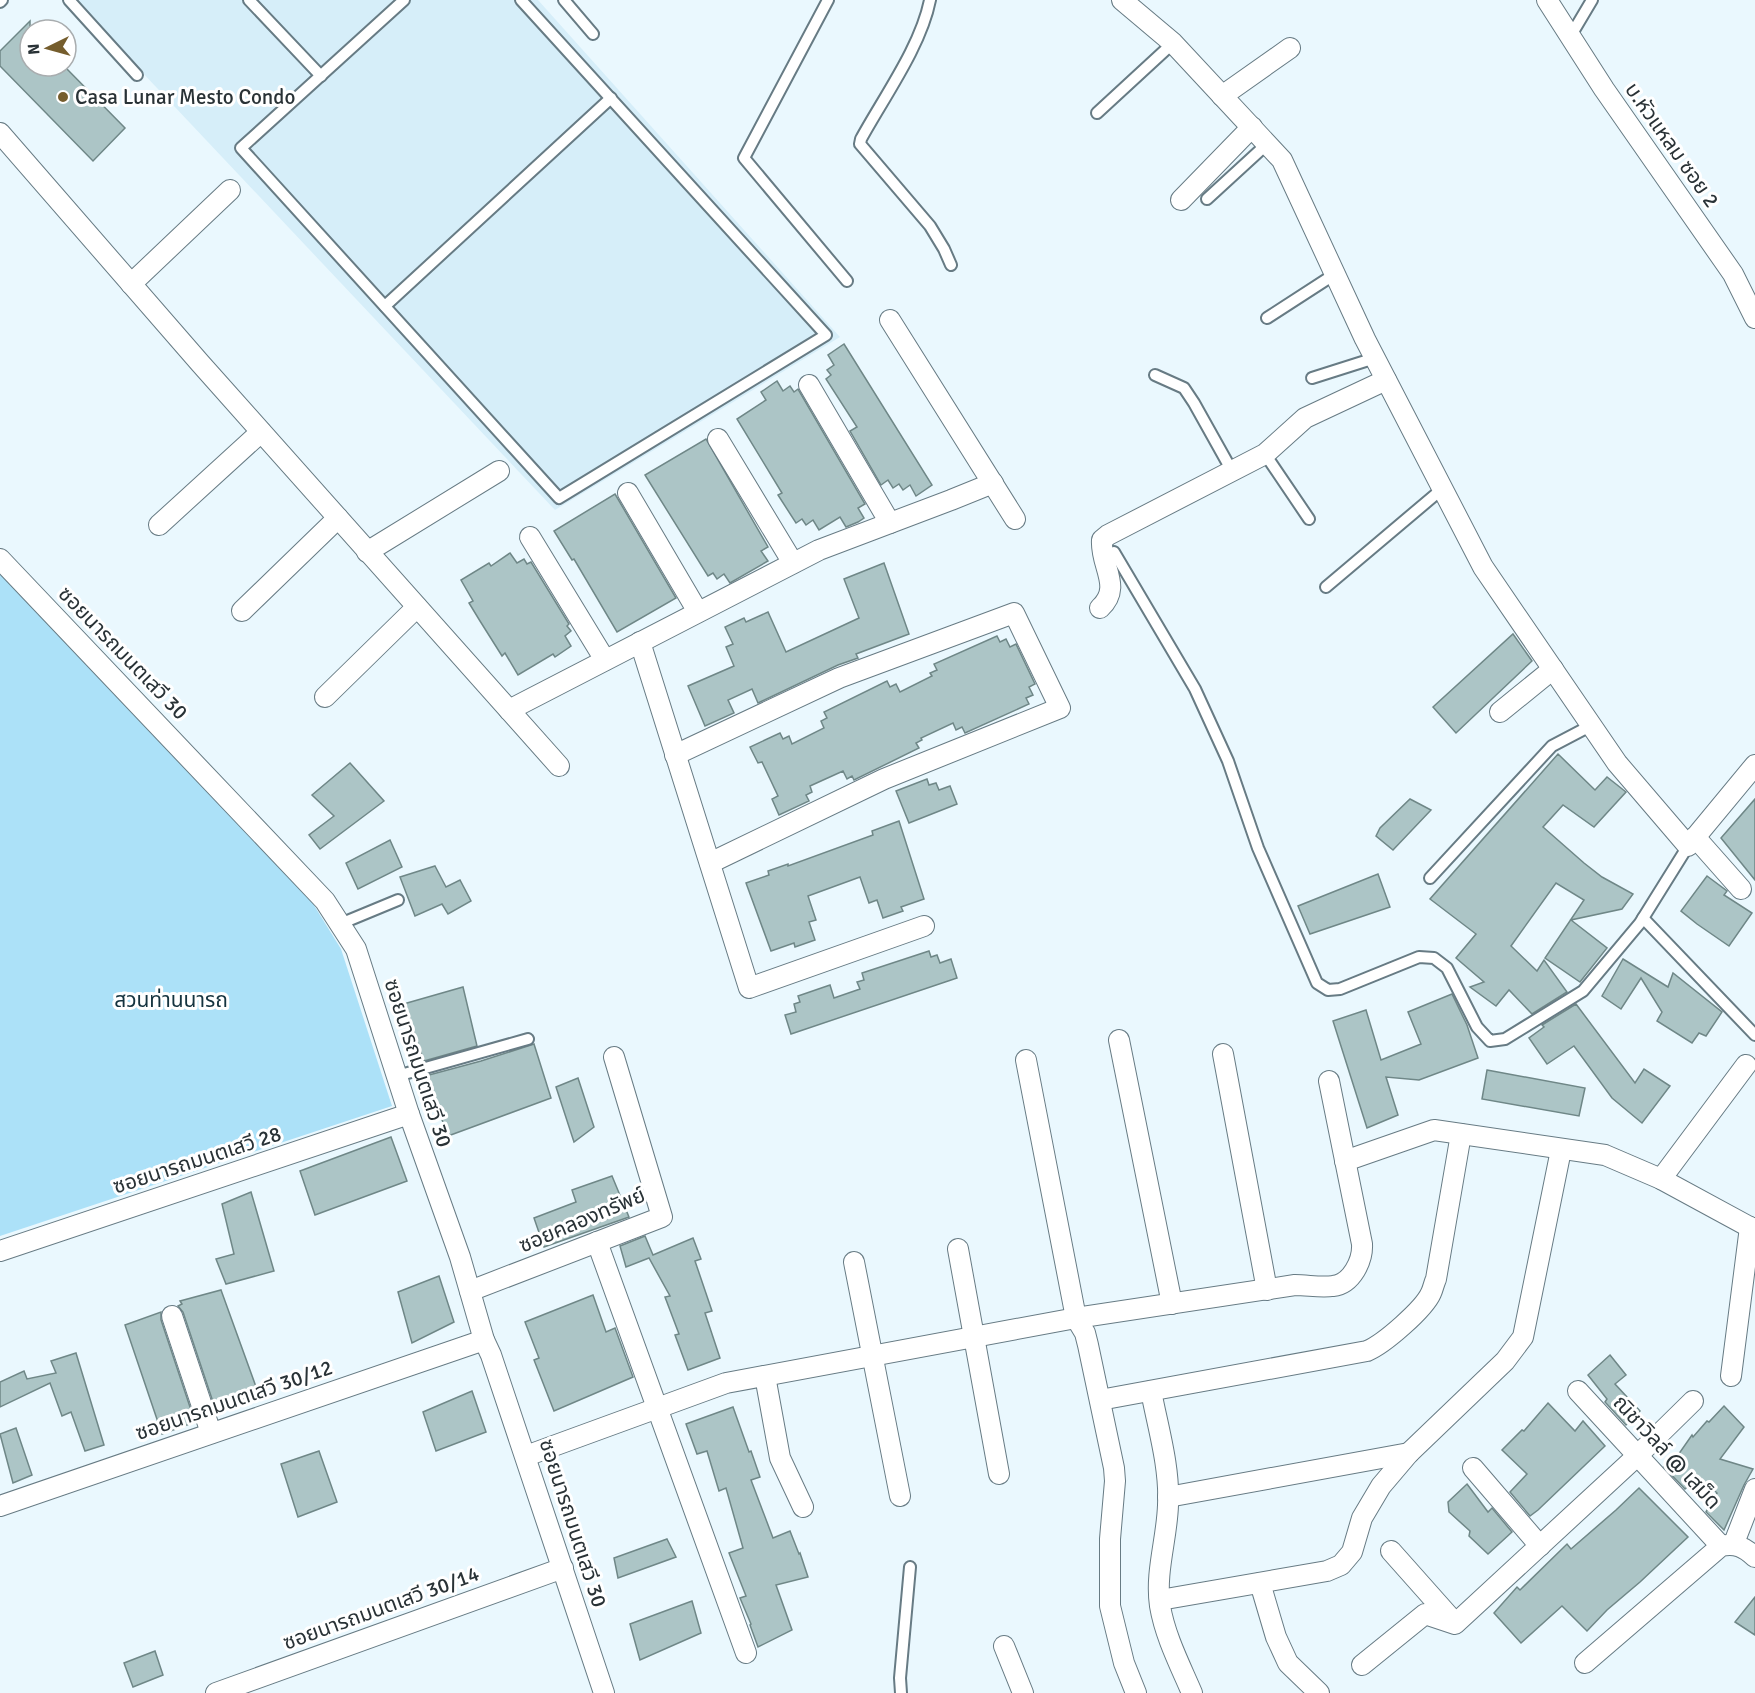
<svg xmlns="http://www.w3.org/2000/svg" width="1755" height="1693" viewBox="0 0 1755 1693" font-family="Signika,'Noto Sans Thai',sans-serif">
<style>
.built{fill:#d6eef9}
.green{fill:#ace1f8}
.building{fill:#acc5c6;stroke:#6f8787;stroke-width:1.5}
.lines{fill:none;stroke-linecap:round;stroke-linejoin:round}
.service-casing{stroke:#677b84;stroke-width:14}
.minor-casing{stroke:#677b84;stroke-width:22}
.service{stroke:#fff;stroke-width:10}
.minor{stroke:#fff;stroke-width:20}
.poi-dot{fill:#755d2d;stroke:#fff;stroke-width:2}
.labels{text-anchor:middle;dominant-baseline:central;stroke-width:6;stroke-linejoin:round;paint-order:stroke}
.poi-label{font-size:21px;fill:#293236;stroke:#fff;text-anchor:start}
.street-label{font-size:21px;fill:#293236;stroke:#fff}
.park-label{font-size:21px;fill:#14333f;stroke:#fff}
</style>
<rect width="100%" height="100%" fill="#eaf8fe"/>
<polygon class="built" points="74,0 538,0 840,337 555,510"/>
<polygon class="green" points="0,574 312,902 341,949 392,1106 0,1236"/>
<g class="building">
<polygon points="30,21 30,66 64,66 125,128 93,161 0,66 0,51"/>
<polygon points="844,344 932,485 916,496 910,485 903,490 899,484 893,488 888,480 881,485 850,431 857,427 826,379 831,375 827,370 834,365 828,355"/>
<polygon points="777,381 783,391 790,386 794,392 798,389 865,504 858,508 864,518 858,522 846,527 840,517 819,530 813,520 806,525 802,519 796,523 778,495 782,493 737,419 766,400 761,392"/>
<polygon points="706,439 768,547 761,551 768,561 730,583 724,574 717,579 713,573 708,576 645,475"/>
<polygon points="615,494 676,598 617,632 574,559 572,560 554,531"/>
<polygon points="510,553 517,563 524,559 527,564 531,562 569,624 567,626 571,631 565,636 571,646 555,657 553,654 518,675 505,653 502,656 480,621 469,603 473,601 461,580 489,563 491,566"/>
<polygon points="884,563 909,634 856,654 858,658 838,665 758,703 752,689 728,700 734,713 705,726 688,686 734,666 726,647 733,644 725,627 744,618 746,622 768,612 786,652 859,618 844,579"/>
<polygon points="1513,634 1532,661 1456,733 1433,707"/>
<polygon points="997,636 1000,642 1006,639 1010,647 1016,644 1035,684 1029,687 1033,695 1026,698 1029,704 965,733 962,727 956,730 953,723 921,738 922,740 916,743 919,748 854,780 852,776 847,779 843,771 810,786 812,792 806,795 809,801 779,815 772,799 778,796 762,762 758,763 750,747 780,733 783,739 789,736 792,744 824,728 821,721 827,718 824,712 887,681 890,687 896,684 900,692 932,676 930,673 937,670 934,664"/>
<polygon points="1558,754 1595,790 1607,777 1626,792 1594,827 1563,805 1543,827 1584,863 1602,877 1633,894 1622,909 1571,920 1607,948 1580,982 1545,958 1584,900 1556,883 1511,946 1537,971 1544,960 1567,992 1532,1014 1509,990 1496,1006 1470,987 1484,982 1456,958 1476,934 1430,899"/>
<polygon points="350,763 384,801 320,849 309,835 334,816 312,795"/>
<polygon points="927,779 929,785 936,783 939,790 950,786 957,804 909,823 896,791"/>
<polygon points="1410,799 1431,810 1393,850 1376,836 1380,828"/>
<polygon points="1755,799 1755,880 1721,838"/>
<polygon points="899,821 924,899 901,907 903,911 883,918 877,900 869,903 860,877 808,896 816,920 809,922 815,940 795,947 794,943 771,951 746,883 769,875 768,871 788,864 788,866 873,835 872,831"/>
<polygon points="390,840 402,867 358,889 346,863"/>
<polygon points="435,866 446,887 460,880 471,901 448,914 442,904 415,916 400,877"/>
<polygon points="1378,874 1390,907 1310,934 1298,906"/>
<polygon points="1707,876 1727,891 1724,895 1752,913 1729,946 1697,924 1681,911"/>
<polygon points="929,951 931,957 937,955 940,963 951,959 957,978 791,1034 785,1015 796,1012 794,1004 800,1002 798,996 830,985 834,998 860,989 857,982 864,980 862,973"/>
<polygon points="1623,959 1668,987 1673,973 1722,1012 1706,1036 1699,1033 1692,1043 1657,1021 1662,1012 1641,978 1621,1009 1602,996"/>
<polygon points="463,987 477,1046 424,1061 413,1030 400,1005"/>
<polygon points="1452,994 1467,1025 1478,1058 1419,1080 1386,1077 1398,1115 1367,1128 1333,1021 1366,1010 1381,1060 1421,1044 1408,1012"/>
<polygon points="1576,1004 1635,1083 1644,1069 1670,1086 1642,1123 1612,1098 1574,1046 1547,1064 1529,1038 1544,1027 1542,1025"/>
<polygon points="534,1044 551,1098 448,1136 427,1079 430,1078 429,1075 481,1061"/>
<polygon points="1487,1070 1585,1088 1579,1116 1482,1099"/>
<polygon points="578,1078 594,1127 574,1142 556,1087"/>
<polygon points="391,1137 407,1181 315,1215 300,1171"/>
<polygon points="612,1176 629,1217 544,1247 534,1218 576,1202 572,1190"/>
<polygon points="251,1192 274,1271 226,1284 216,1259 234,1254 222,1204"/>
<polygon points="645,1236 653,1255 693,1238 701,1259 695,1261 712,1311 705,1313 720,1358 688,1370 675,1335 679,1334 665,1297 670,1296 649,1258 626,1267 620,1246"/>
<polygon points="439,1276 454,1322 412,1343 398,1292"/>
<polygon points="221,1290 259,1395 217,1414 183,1312 178,1306 182,1304 180,1301"/>
<polygon points="593,1295 606,1332 615,1328 633,1377 554,1411 534,1360 539,1358 525,1322"/>
<polygon points="161,1312 161,1320 195,1422 162,1434 125,1325"/>
<polygon points="76,1353 104,1445 85,1451 71,1412 62,1416 50,1383 0,1407 0,1382 24,1371 27,1379 56,1373 51,1361"/>
<polygon points="1610,1355 1626,1375 1615,1384 1640,1411 1626,1425 1605,1402 1607,1399 1588,1375"/>
<polygon points="472,1391 486,1432 436,1451 423,1412"/>
<polygon points="1548,1403 1575,1431 1583,1421 1605,1446 1538,1510 1530,1516 1510,1492 1527,1474 1502,1450 1522,1430 1524,1431"/>
<polygon points="1724,1406 1744,1427 1720,1459 1753,1469 1744,1485 1724,1530 1706,1512 1717,1493 1709,1485 1698,1478 1685,1489 1664,1467 1676,1458 1692,1435 1693,1437 1707,1421 1709,1422"/>
<polygon points="733,1407 749,1452 751,1451 760,1477 751,1480 773,1538 790,1531 799,1554 800,1553 808,1577 776,1585 792,1630 758,1647 750,1625 751,1624 740,1598 746,1596 729,1553 743,1548 726,1488 719,1491 707,1451 697,1454 686,1424"/>
<polygon points="16,1428 32,1475 13,1483 0,1434"/>
<polygon points="319,1451 337,1502 298,1517 281,1464"/>
<polygon points="1467,1484 1488,1512 1492,1508 1512,1532 1488,1554 1469,1536 1470,1531 1449,1512 1448,1502"/>
<polygon points="1639,1488 1688,1537 1640,1582 1607,1610 1587,1631 1562,1606 1521,1643 1494,1613 1517,1587 1520,1590 1567,1544 1571,1549 1616,1510"/>
<polygon points="667,1539 676,1557 618,1578 614,1558"/>
<polygon points="1755,1597 1755,1635 1735,1622"/>
<polygon points="692,1601 701,1633 640,1660 630,1624"/>
<polygon points="155,1651 163,1675 133,1687 124,1663"/>
</g>
<g class="lines">
<g class="service-casing">
<g id="service">
<polyline points="69,0 137,75"/>
<polyline points="249,0 321,76"/>
<polyline points="404,0 241,148 559,498 826,335 521,0"/>
<polyline points="564,0 593,34"/>
<polyline points="828,0 744,158 847,281"/>
<path d="M930,0C921,46 884,97 861,139L860,144L930,226L944,249L951,265"/>
<polyline points="0,2 2,0"/>
<polyline points="1570,37 1592,0"/>
<polyline points="1097,113 1173,43"/>
<polyline points="1207,199 1267,144"/>
<polyline points="385,306 611,98"/>
<polyline points="1267,318 1335,274"/>
<polyline points="1155,375 1184,388 1194,403 1232,471"/>
<polyline points="1312,378 1375,358"/>
<polyline points="1265,454 1309,519"/>
<polyline points="1114,552 1195,689 1228,761 1258,848 1317,983 1328,990 1340,989 1419,957 1434,958 1447,968 1477,1027 1490,1041 1505,1039 1583,991 1640,923 1688,846"/>
<polyline points="1326,587 1442,489"/>
<polyline points="1430,878 1552,746 1592,725"/>
<polyline points="1643,918 1755,1035"/>
<polyline points="340,924 398,900"/>
<polyline points="397,1076 528,1039"/>
<polyline points="901,1693 900,1678 910,1567"/>
</g>
</g>
<g class="minor-casing">
<g id="minor">
<polyline points="1122,0 1173,43 1282,160 1365,339 1483,567 1617,763 1688,846 1755,765"/>
<polyline points="1547,0 1604,89 1733,274 1755,318"/>
<polyline points="1222,96 1290,48"/>
<polyline points="0,133 200,363 559,766"/>
<polyline points="1181,200 1252,127"/>
<polyline points="131,284 230,190"/>
<polyline points="890,320 1015,519"/>
<polyline points="809,385 890,523"/>
<polyline points="718,439 793,563"/>
<polyline points="628,493 698,612"/>
<polyline points="159,525 261,432"/>
<polyline points="530,537 605,660"/>
<polyline points="367,552 499,471"/>
<polyline points="0,559 325,901 356,949 409,1114 460,1257 484,1340 491,1355 604,1693"/>
<path d="M1100,608C1123,587 1100,566 1102,540L1108,535L1265,454L1305,418L1386,380"/>
<polyline points="242,611 338,518"/>
<polyline points="640,642 749,988 924,926"/>
<polyline points="325,697 417,607"/>
<polyline points="509,710 819,550 951,500 993,483"/>
<polyline points="1500,712 1553,669"/>
<polyline points="675,755 839,678 1014,613 1060,708 884,779 710,863"/>
<polyline points="1695,837 1741,889"/>
<polyline points="1119,1040 1172,1304"/>
<polyline points="1223,1054 1267,1290"/>
<polyline points="1026,1060 1076,1318 1085,1333 1088,1345 1114,1468 1115,1481 1110,1539 1110,1606 1124,1663 1136,1693"/>
<polyline points="1345,1161 1434,1130 1605,1155 1661,1179 1755,1230"/>
<polyline points="1661,1179 1746,1065"/>
<polyline points="597,1242 746,1653"/>
<polyline points="958,1249 999,1474"/>
<polyline points="0,1251 409,1114"/>
<polyline points="854,1262 900,1496"/>
<polyline points="470,1291 662,1217 614,1057"/>
<polyline points="172,1316 211,1433"/>
<polyline points="765,1376 780,1458 803,1507"/>
<polyline points="1731,1376 1750,1227"/>
<path d="M1151,1391C1158,1428 1170,1467 1168,1505C1167,1539 1155,1572 1160,1606C1165,1636 1180,1665 1192,1693"/>
<polyline points="1578,1391 1721,1546"/>
<path d="M1100,1400L1367,1351C1384,1344 1424,1309 1431,1293C1433,1289 1434,1283 1436,1279L1461,1134"/>
<path d="M526,1456L726,1383L1076,1318L1295,1285C1308,1285 1321,1288 1333,1286C1352,1284 1363,1260 1362,1244L1329,1081"/>
<polyline points="1473,1468 1540,1546"/>
<polyline points="1168,1497 1409,1453"/>
<polyline points="0,1506 484,1340"/>
<polyline points="1734,1543 1755,1489"/>
<polyline points="1391,1551 1455,1623"/>
<polyline points="1260,1583 1276,1637 1288,1663 1319,1693"/>
<polyline points="1160,1600 1327,1571 1341,1565 1352,1552 1362,1518 1381,1486 1409,1453 1505,1361 1523,1337 1561,1150"/>
<polyline points="1004,1646 1023,1693"/>
<path d="M1585,1663L1721,1546C1736,1543 1744,1547 1755,1557"/>
<polyline points="1362,1665 1425,1614 1455,1624 1637,1456 1693,1401"/>
<polyline points="216,1693 563,1568"/>
</g>
</g>
<use href="#service" class="service"/>
<use href="#minor" class="minor"/>
</g>
<circle class="poi-dot" cx="63" cy="97" r="6"/>
<g class="labels">
<g class="poi-label">
<text x="75" y="97">Casa Lunar Mesto Condo</text>
</g>
<g class="street-label">
<text transform="translate(1672 145) rotate(55)">บ.หัวแหลม ซอย 2</text>
<text transform="translate(123 653) rotate(46)">ซอยนารถมนตเสวี 30</text>
<text transform="translate(418 1063) rotate(72)">ซอยนารถมนตเสวี 30</text>
<text transform="translate(197 1160) rotate(-18)">ซอยนารถมนตเสวี 28</text>
<text transform="translate(582 1220) rotate(-23)">ซอยคลองทรัพย์</text>
<text transform="translate(234 1400) rotate(-19)">ซอยนารถมนตเสวี 30/12</text>
<text transform="translate(1667 1452) rotate(47)">ณิชาวิลล์ @ เสม็ด</text>
<text transform="translate(573 1523) rotate(72)">ซอยนารถมนตเสวี 30</text>
<text transform="translate(381 1608) rotate(-20)">ซอยนารถมนตเสวี 30/14</text>
</g>
<g class="park-label">
<text x="171" y="1000">สวนท่านนารถ</text>
</g>
</g>
<g transform="translate(48 48) rotate(265)"><circle r="28" fill="#ffffff" stroke="#a9adaf" stroke-width="1.5"/>
<path d="M0-4.5L10 22L0 15L-10 22Z" fill="#755d2d"/>
<text y="-9" font-size="16" font-weight="bold" text-anchor="middle" fill="#293236">N</text>
</g>
</svg>
